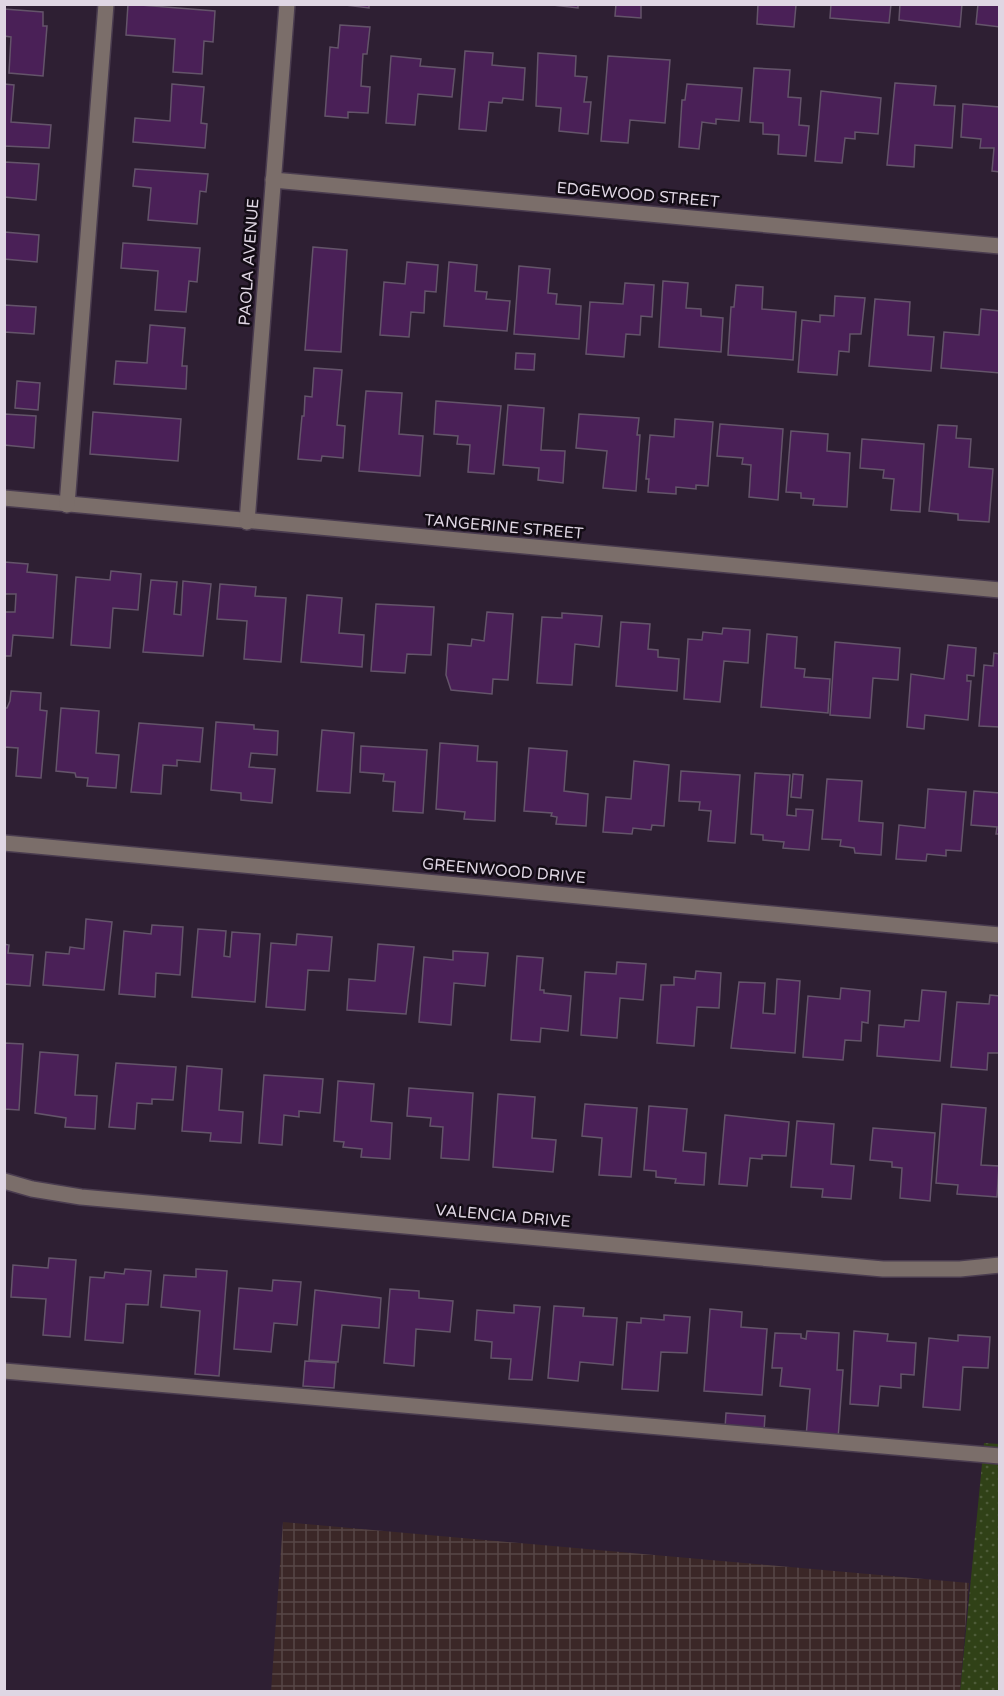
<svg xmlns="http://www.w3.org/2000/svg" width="1004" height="1696" viewBox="0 0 1004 1696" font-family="'Varela Round',sans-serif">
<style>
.industrial{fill:url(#industrial-grid)}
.grass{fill:url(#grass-dots)}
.building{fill:#4a2057;stroke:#64546a;stroke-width:1.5}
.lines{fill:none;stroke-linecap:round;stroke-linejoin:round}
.minor-casing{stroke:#4a3c4f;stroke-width:18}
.minor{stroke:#7b6e6a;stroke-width:15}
.labels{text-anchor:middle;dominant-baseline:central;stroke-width:5;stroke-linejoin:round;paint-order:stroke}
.street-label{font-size:16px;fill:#dfd6e3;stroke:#130c15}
</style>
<defs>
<pattern id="industrial-grid" width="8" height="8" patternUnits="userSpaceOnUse" patternTransform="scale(1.5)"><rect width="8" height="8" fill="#3b2727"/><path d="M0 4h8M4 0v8" fill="none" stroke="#574646"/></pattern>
<pattern id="grass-dots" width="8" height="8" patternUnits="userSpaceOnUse" patternTransform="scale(1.5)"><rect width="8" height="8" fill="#304117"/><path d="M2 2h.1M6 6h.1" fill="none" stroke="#4e5c39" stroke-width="1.8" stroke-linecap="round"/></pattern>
</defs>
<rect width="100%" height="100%" fill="#2e1f33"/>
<polygon class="industrial" points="283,1522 969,1583 960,1691 271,1692"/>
<polygon class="grass" points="984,1443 999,1444 999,1691 960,1692"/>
<g class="building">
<polygon points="128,4 215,11 213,42 204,41 202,74 173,72 175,39 126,35"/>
<polygon points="337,4 369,4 369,8"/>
<polygon points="544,4 578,4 578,8"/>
<polygon points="616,4 641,4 641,18 615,16"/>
<polygon points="758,4 823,4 796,5 794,27 757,24"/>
<polygon points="831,4 891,4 889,23 830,18"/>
<polygon points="900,4 962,4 960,27 899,20"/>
<polygon points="978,4 1000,4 1000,27 976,24"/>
<polygon points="4,9 43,12 43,26 47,26 43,76 9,73 11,37 4,36"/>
<polygon points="340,25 370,27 367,54 363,54 361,86 370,87 368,113 348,112 348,118 325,116 330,47 338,48"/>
<polygon points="465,51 493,53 492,65 525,68 523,100 503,98 502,103 489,102 486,131 459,129"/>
<polygon points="538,53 576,56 575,76 587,77 584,102 591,102 588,134 559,131 561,108 536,106"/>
<polygon points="391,56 421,59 420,66 455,69 452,97 418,94 415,125 386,123"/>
<polygon points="608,56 670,60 665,123 630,120 628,143 601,141"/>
<polygon points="754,68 790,70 788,97 801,98 799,125 809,126 806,156 778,154 779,135 763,134 763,123 750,122"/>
<polygon points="895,83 936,86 934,105 955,106 952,148 915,145 914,167 887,165"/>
<polygon points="4,84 14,85 11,122 51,125 49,148 4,146"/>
<polygon points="172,84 204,87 201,123 207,124 205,148 133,142 135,118 170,121"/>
<polygon points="687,84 742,88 739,121 716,119 716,124 702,122 699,149 679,147 682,100 685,100"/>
<polygon points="821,91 881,98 878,134 855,132 855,139 845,138 842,163 815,161"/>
<polygon points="963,104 1000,107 1000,172 992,171 994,148 980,148 981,139 961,137"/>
<polygon points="4,162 39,164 36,200 4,197"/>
<polygon points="135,169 208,174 206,192 200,191 197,224 148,220 151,188 133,186"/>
<polygon points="4,232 39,235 37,262 4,259"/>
<polygon points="123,243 200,248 197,282 189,281 186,312 155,310 158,271 121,268"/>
<polygon points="313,247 347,250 341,352 305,350"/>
<polygon points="407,262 438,265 436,292 425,291 424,313 411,312 409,337 380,335 384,282 405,284"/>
<polygon points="449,262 477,265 475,291 487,292 486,299 510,301 507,331 444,326"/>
<polygon points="519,266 550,269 548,293 557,294 556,304 581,306 579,339 514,334"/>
<polygon points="663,281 688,283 686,308 701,309 701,316 723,318 721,352 659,347"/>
<polygon points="625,283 654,285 652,317 641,316 640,335 626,334 624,357 586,354 590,302 623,304"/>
<polygon points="736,285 763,287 762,309 796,312 793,360 728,355 731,307 734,307"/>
<polygon points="835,296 865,298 861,334 850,334 849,352 839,351 837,375 798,372 802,320 820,322 820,315 834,316"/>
<polygon points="875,299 910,302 908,335 934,337 931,371 869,366"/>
<polygon points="4,305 36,307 34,334 4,332"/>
<polygon points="981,309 1000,311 1000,373 941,368 944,332 979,335"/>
<polygon points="150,325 185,328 182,366 187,366 186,389 114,384 116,361 147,363"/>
<polygon points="516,353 535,354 534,370 515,369"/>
<polygon points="314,368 342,370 337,425 345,426 343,458 322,456 321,461 298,459 302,416 304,416 305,396 312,397"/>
<polygon points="17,381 40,383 38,410 15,408"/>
<polygon points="366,391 402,393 399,434 423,436 420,476 359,471"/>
<polygon points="436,401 501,406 494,474 468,472 470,445 457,444 458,436 434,434"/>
<polygon points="508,405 544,408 541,450 565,451 563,483 538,480 539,468 503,465"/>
<polygon points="93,412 181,419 178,461 90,454"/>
<polygon points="4,414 36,416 34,448 4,445"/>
<polygon points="579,414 639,418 637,435 640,435 636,491 603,488 607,451 576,448"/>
<polygon points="675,419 713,422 708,486 696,485 696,489 676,487 676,494 648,492 649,479 646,479 650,435 674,437"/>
<polygon points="720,424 783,429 778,500 749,497 751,465 742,464 743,458 717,456"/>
<polygon points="938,425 957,426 956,438 971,439 969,467 993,469 989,522 958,520 958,514 929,511"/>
<polygon points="791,431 828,434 827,451 850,453 847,507 813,505 814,499 801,498 801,493 786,492"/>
<polygon points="862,439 924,444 920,512 891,510 894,479 883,478 884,470 860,468"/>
<polygon points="4,562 28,564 27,572 57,575 53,638 13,635 11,656 4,656 4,612 15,612 16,594 4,594"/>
<polygon points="111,571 141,574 138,610 113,608 110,648 71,645 76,577 110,580"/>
<polygon points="151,580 177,582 174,614 181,615 183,581 211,584 203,656 143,652"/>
<polygon points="220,584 256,587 255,596 286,598 281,662 244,659 247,621 217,619"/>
<polygon points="307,595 342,598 339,633 364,635 362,667 301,662"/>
<polygon points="376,604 434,607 431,655 407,654 405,673 371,671"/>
<polygon points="487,612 513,614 508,680 493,679 492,694 451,690 446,675 448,644 471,646 472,639 484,641"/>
<polygon points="562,613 602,616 599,647 575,644 572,685 537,683 542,617 562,618"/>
<polygon points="621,622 650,624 648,649 658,650 658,657 679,659 677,691 616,686"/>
<polygon points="723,628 750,630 748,663 724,661 720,702 684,699 688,639 702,640 703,632 722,634"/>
<polygon points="767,634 797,637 795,668 805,669 804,677 830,679 828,713 761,707"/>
<polygon points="835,642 900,648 898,680 873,678 870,718 830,715"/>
<polygon points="948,645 976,648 974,676 967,675 967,681 971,681 968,720 925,715 924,729 907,727 911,674 944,679"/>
<polygon points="994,653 1000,654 1000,727 979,726 984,665 993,666"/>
<polygon points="11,691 41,693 40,710 47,711 41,778 16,776 18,748 4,747 4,708 7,708 10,701"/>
<polygon points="61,708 99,711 96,753 119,755 116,788 87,786 88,778 76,777 75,773 56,771"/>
<polygon points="216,722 254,725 254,729 278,731 277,755 251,753 249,767 275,769 272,803 241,800 241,793 211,790"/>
<polygon points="139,723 203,728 200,762 177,760 177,766 163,765 161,794 131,792"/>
<polygon points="322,730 354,733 350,793 317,791"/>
<polygon points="440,743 478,746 477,761 497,762 495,821 464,819 465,812 436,809"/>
<polygon points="361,746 427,750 423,813 393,811 395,782 383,781 384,774 360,772"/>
<polygon points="529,748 567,751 564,791 588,794 586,826 556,824 557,817 551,816 552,813 524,811"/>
<polygon points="634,761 669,765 664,826 652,825 651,830 633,828 632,834 603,832 606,797 631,799"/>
<polygon points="681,771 740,775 735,843 708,841 711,811 699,810 700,802 679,801"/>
<polygon points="755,773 790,775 787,815 796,816 796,809 813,810 809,850 783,848 784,842 763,840 763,835 751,834"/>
<polygon points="793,774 803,775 801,798 791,797"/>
<polygon points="827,779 862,781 859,821 883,823 881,855 855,853 854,848 840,846 841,840 822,839"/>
<polygon points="928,789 966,792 961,851 946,850 946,856 927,854 926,861 896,859 899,825 925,828"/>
<polygon points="974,791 1000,793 1000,834 996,834 997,827 971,825"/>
<polygon points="86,919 112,922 104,990 43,985 46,952 69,954 70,947 84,949"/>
<polygon points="152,925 183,927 180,975 156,973 155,997 119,994 124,931 151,934"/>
<polygon points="198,929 226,931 224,956 230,957 232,932 260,934 255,1002 192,997"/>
<polygon points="297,934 332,937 329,971 308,970 305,1010 266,1007 271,943 296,945"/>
<polygon points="4,944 9,945 8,953 33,955 30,986 4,984"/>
<polygon points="378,944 414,947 406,1014 347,1010 349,979 375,981"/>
<polygon points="453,951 488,953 485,986 454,983 451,1025 419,1022 424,957 453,960"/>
<polygon points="517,956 543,958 540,990 544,990 544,993 571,996 568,1031 541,1028 540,1042 511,1040"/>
<polygon points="617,962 646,964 643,1000 620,998 617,1038 581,1035 585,972 616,974"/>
<polygon points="696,971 721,973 719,1008 697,1007 694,1046 657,1043 661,985 674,985 674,977 695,979"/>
<polygon points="777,979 800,981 795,1053 731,1048 739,982 765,983 763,1013 775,1014"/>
<polygon points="841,988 870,991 868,1023 862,1022 861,1041 845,1040 843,1060 803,1057 808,996 840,999"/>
<polygon points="922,990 946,992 940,1061 877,1056 879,1025 904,1027 905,1020 919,1021"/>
<polygon points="990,995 1000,996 1000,1053 988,1053 987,1070 951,1067 957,1002 989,1004"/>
<polygon points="4,1043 23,1044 19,1110 4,1109"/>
<polygon points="40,1052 78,1055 75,1095 97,1096 95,1129 65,1127 66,1118 35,1113"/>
<polygon points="116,1063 176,1067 173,1100 152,1099 152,1104 137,1103 135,1129 109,1127"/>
<polygon points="187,1066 222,1069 219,1110 243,1112 241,1143 210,1141 211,1133 182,1131"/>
<polygon points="264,1075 323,1079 320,1113 299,1111 299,1117 284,1115 282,1145 259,1143"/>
<polygon points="338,1081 374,1084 371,1121 392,1123 390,1159 361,1157 362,1149 343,1147 344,1142 334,1141"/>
<polygon points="409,1088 473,1093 469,1160 441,1158 443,1127 430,1126 431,1118 407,1116"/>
<polygon points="498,1094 535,1097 532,1138 556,1140 553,1172 493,1167"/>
<polygon points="585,1104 637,1108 631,1177 599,1175 602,1138 582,1136"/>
<polygon points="942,1104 986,1108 981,1165 999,1166 997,1197 957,1194 958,1185 936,1183"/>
<polygon points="649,1106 687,1109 683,1151 706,1153 704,1185 675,1183 676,1179 656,1177 656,1171 644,1170"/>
<polygon points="725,1115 789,1122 786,1156 762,1155 762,1159 750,1158 747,1186 719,1184"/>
<polygon points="797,1121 834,1124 831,1164 854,1166 851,1199 822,1197 823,1189 791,1187"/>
<polygon points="873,1128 935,1133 930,1201 900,1198 902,1168 892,1167 892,1162 870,1160"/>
<polygon points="49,1258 76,1260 70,1337 43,1335 46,1299 11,1297 13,1265 48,1268"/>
<polygon points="125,1269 151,1271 148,1305 126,1304 123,1343 85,1340 90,1277 104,1278 105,1272 124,1274"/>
<polygon points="196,1269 227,1271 219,1376 195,1374 200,1311 161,1307 164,1275 196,1277"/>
<polygon points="273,1280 301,1282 297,1325 274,1323 271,1352 234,1349 239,1288 272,1291"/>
<polygon points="390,1289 419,1291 419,1298 453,1301 450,1332 416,1329 414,1366 384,1363"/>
<polygon points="315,1290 381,1298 379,1328 342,1325 338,1362 309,1360"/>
<polygon points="514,1305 540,1307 532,1380 509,1379 511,1359 491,1358 492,1342 475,1340 477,1310 514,1313"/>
<polygon points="554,1306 584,1308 583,1316 617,1318 613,1365 580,1362 578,1381 548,1378"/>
<polygon points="710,1309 742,1312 741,1327 767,1329 762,1395 704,1391"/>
<polygon points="664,1315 690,1317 687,1353 661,1352 658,1391 622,1389 627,1322 641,1323 641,1318 664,1320"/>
<polygon points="807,1331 839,1333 837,1370 843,1370 838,1439 806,1437 810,1389 780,1386 782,1368 772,1368 775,1333 801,1334 801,1338 806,1339"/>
<polygon points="854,1331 888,1334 887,1341 916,1343 914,1375 901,1374 901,1388 880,1386 878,1406 850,1404"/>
<polygon points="958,1335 990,1337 988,1368 963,1367 960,1410 923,1407 929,1338 958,1341"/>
<polygon points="305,1361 336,1363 334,1388 303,1386"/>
<polygon points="726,1413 765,1416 764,1431 725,1428"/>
</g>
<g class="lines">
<g class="minor-casing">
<g id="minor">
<polyline points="273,180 1000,246"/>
<polyline points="4,498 1000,590"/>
<polyline points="67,505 106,4"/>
<polyline points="247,522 287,4"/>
<polyline points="4,843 1000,935"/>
<polyline points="4,1181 32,1189 81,1197 883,1269 960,1269 1000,1265"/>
<polyline points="4,1371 1000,1456"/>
</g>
</g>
<use href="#minor" class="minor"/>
</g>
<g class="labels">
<g class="street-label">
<text transform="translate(638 195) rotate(5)">EDGEWOOD STREET</text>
<text transform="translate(249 262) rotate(-86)">PAOLA AVENUE</text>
<text transform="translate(504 527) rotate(5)">TANGERINE STREET</text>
<text transform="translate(504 871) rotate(5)">GREENWOOD DRIVE</text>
<text transform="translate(503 1216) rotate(5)">VALENCIA DRIVE</text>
</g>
</g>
<rect width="1004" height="1696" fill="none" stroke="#dfd6e3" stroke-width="12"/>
</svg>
